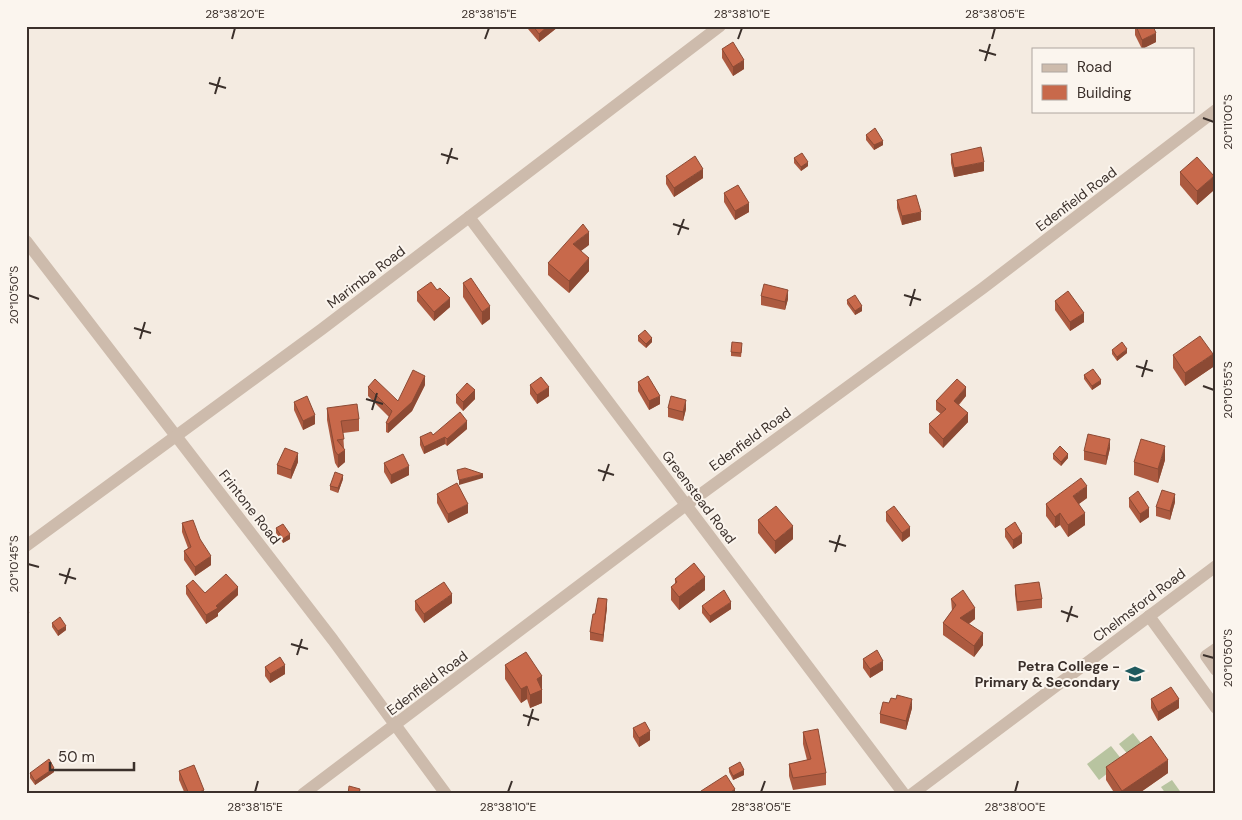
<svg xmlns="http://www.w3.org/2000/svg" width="1242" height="820" viewBox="0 0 1242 820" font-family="'DM Sans',sans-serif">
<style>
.green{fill:#b8c4a0}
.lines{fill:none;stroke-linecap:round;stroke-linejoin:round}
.street{stroke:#cdbbac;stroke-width:12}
.wall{fill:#ac5a40}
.shaded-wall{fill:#8c4a34}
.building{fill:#c8694b;stroke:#8c4a34}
.ticks{fill:none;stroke:#3b302b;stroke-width:2}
.labels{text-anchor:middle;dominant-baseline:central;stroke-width:4;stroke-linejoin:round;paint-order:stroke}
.street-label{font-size:14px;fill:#3b302b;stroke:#fbf5ee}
.poi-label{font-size:14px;font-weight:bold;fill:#3b302b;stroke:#fbf5ee;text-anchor:end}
.neatline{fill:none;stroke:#3b302b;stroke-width:2}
.ticks-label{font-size:12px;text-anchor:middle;fill:#3b302b}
</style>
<rect width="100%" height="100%" fill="#f4ebe1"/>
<g class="green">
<polygon points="1133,733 1144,747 1131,758 1119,744"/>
<polygon points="1111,746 1123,761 1099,780 1087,764"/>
<polygon points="1172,780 1182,794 1166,794 1161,787"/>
</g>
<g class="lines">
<g class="street">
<polyline points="469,217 904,794"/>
<polyline points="26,241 333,640 446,794"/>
<polyline points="26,546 322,329 720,26"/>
<polyline points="1149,616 1216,708"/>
<polyline points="1216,649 1206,656 1216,670"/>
<polyline points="303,794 686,505 983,288 1216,110"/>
<polyline points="912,794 1216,566"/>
</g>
</g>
<g class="wall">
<polygon points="528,26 558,26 558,27 539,42 528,29"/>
<polygon points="1135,26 1156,42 1142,49 1135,35"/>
<polygon points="722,49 744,69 733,76 722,58"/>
<polygon points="866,135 883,145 874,150 866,140"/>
<polygon points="951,154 984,171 954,177 951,163"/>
<polygon points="794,158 808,166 801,171 794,163"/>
<polygon points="1180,172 1214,190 1197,205 1180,185"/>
<polygon points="666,176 703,178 674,197 666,184"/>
<polygon points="724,193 749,212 735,220 724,202"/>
<polygon points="897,200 921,220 902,225 897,208"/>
<polygon points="589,245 580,251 589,271 569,293 548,275 548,263"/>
<polygon points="463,283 490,319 482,325 463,297"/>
<polygon points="417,292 450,307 434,321 417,301"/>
<polygon points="761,296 788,299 785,310 761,305"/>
<polygon points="847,300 862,311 855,315 847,304"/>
<polygon points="1055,301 1084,322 1070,331 1055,310"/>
<polygon points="638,336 652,342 646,348 638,341"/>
<polygon points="742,348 741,357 731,356 731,352"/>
<polygon points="1112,350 1127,353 1117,361 1112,354"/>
<polygon points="1173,355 1213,367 1185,386 1173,368"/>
<polygon points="1084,375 1101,384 1092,390 1084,379"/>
<polygon points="638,382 660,404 649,410 638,391"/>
<polygon points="425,385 412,411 388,433 386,432 386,423 389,417 368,396 368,387 398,401"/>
<polygon points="530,385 549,396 537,404 530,394"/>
<polygon points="456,395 475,399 463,411 456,403"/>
<polygon points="966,396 959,405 968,422 943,448 929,433 929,424 941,414 936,410 936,401"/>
<polygon points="294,402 315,424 303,430 294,410"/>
<polygon points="327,408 359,419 359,431 343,433 345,462 338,468 335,463 327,420"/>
<polygon points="668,408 686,409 683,421 668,417"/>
<polygon points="467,429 447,446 445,444 424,454 423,452 420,445 420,437"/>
<polygon points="1110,448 1106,465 1084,460 1084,451"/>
<polygon points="1053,454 1068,458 1061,466 1053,459"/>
<polygon points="1165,460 1158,483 1134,475 1134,462"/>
<polygon points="298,462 291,479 277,474 277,465"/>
<polygon points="384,463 409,475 391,484 384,472"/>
<polygon points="343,479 338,493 330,490 330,486"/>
<polygon points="437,494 468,513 448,523 437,503"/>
<polygon points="1087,498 1079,504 1085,525 1068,537 1060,525 1055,528 1046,516 1046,504"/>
<polygon points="1129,498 1149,517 1140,523 1129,507"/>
<polygon points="1175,502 1170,520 1156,516 1156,507"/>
<polygon points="886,512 910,536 902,542 886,521"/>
<polygon points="758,520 793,539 775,554 758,533"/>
<polygon points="182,523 200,539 211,565 195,576 184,560 184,551 188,548 182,532"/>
<polygon points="276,528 290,539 283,543 276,533"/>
<polygon points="1005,529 1022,543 1013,549 1005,537"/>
<polygon points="675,579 705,590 679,610 671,600 671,587 675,584"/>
<polygon points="1015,585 1042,599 1042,608 1017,611 1015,594"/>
<polygon points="186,586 205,593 238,595 218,613 218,616 206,624 186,594"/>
<polygon points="951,599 975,619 969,624 983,645 974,657 943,635 943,623 952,611"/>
<polygon points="415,601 452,603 424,623 415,610"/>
<polygon points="702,606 731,609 710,623 702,613"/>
<polygon points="607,607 603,642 590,640 590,632 595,614"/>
<polygon points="52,623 66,630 58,636 52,627"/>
<polygon points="863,659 883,670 870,678 863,668"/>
<polygon points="505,665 542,676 542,703 530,708 527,699 521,703 505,679"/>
<polygon points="265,667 285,674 270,683 265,676"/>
<polygon points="1151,699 1179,708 1158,721 1151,708"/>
<polygon points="912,708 906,730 880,723 880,714"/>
<polygon points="633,728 650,740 639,747 633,737"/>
<polygon points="803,732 826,773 826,785 793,790 789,776 789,764 807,760 803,744"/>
<polygon points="1106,767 1168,773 1138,794 1115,794 1106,780"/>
<polygon points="729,768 744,775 733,780 729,772"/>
<polygon points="179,771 204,794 185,794 179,780"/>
<polygon points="54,772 35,785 30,778 30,773"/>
</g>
<g class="shaded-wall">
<polygon points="548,26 558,26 558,27 539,42 539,34"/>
<polygon points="1156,33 1156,42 1142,49 1142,40"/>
<polygon points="744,60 744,69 733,76 733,67"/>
<polygon points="883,141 883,145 874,150 874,145"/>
<polygon points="808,162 808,166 801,171 801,167"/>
<polygon points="984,162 984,171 954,177 954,168"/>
<polygon points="703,169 703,178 674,197 674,188"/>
<polygon points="1214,176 1214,190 1197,205 1197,191"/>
<polygon points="749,203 749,212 735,220 735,211"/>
<polygon points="921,212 921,220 902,225 902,216"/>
<polygon points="589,232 589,245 573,257 573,244"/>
<polygon points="589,258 589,271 569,293 569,281"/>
<polygon points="788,290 788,299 785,310 785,302"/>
<polygon points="450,298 450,307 434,321 434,312"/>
<polygon points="490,306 490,319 482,325 482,312"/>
<polygon points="862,306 862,311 855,315 855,311"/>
<polygon points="1084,313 1084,322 1070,331 1070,322"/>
<polygon points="652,338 652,342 646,348 646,344"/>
<polygon points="1127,349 1127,353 1117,361 1117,357"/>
<polygon points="1213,354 1213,367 1185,386 1185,373"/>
<polygon points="425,376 425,385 412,411 388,433 388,424"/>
<polygon points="1101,380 1101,384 1092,390 1092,386"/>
<polygon points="549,387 549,396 537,404 537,395"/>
<polygon points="966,387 966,396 954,409 954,401"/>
<polygon points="475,390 475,399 463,411 463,402"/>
<polygon points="660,396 660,404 649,410 649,401"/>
<polygon points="686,400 686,409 683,421 683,412"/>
<polygon points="968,413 968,422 943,448 943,439"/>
<polygon points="315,415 315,424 303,430 303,421"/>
<polygon points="467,421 467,429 447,446 447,439"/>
<polygon points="445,437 445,444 424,454 424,447"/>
<polygon points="1110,439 1110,448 1106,465 1106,456"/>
<polygon points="1165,446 1165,460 1158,483 1158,469"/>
<polygon points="345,450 345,462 338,468 338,455"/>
<polygon points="298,453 298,462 291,479 291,470"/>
<polygon points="1068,454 1068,458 1061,466 1061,462"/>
<polygon points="409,466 409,475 391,484 391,475"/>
<polygon points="483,474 483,478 459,485 459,480"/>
<polygon points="343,475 343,479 338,493 338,488"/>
<polygon points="1087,486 1087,498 1073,508 1073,496"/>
<polygon points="1175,494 1175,502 1170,520 1170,511"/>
<polygon points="468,504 468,513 448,523 448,514"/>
<polygon points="1149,508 1149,517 1140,523 1140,514"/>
<polygon points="1060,513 1060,525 1055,528 1055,517"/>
<polygon points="1085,513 1085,525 1068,537 1068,525"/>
<polygon points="793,526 793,539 775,554 775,541"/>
<polygon points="910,527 910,536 902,542 902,533"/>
<polygon points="290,534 290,539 283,543 283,539"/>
<polygon points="1022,534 1022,543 1013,549 1013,540"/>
<polygon points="211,556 211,565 195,576 195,567"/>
<polygon points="705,577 705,590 679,610 679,597"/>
<polygon points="238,587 238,595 218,613 218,616 206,624 206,615"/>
<polygon points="452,594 452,603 424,623 424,614"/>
<polygon points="607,599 607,607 603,642 603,635"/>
<polygon points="731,602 731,609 710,623 710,616"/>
<polygon points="975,608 975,619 960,629 960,618"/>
<polygon points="29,613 29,626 26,628 26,615"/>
<polygon points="66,626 66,630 58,636 58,631"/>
<polygon points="983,633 983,645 974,657 974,646"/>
<polygon points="883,661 883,670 870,678 870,669"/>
<polygon points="285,665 285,674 270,683 270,674"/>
<polygon points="542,676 542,703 530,708 530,695 537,679"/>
<polygon points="527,686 527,699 521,703 521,689"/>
<polygon points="912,699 912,708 906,730 906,721"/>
<polygon points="1179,699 1179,708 1158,721 1158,712"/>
<polygon points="650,731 650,740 639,747 639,738"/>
<polygon points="1168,760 1168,773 1138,794 1122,794 1122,791"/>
<polygon points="54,768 54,772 35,785 35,781"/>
<polygon points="744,770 744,775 733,780 733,776"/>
<polygon points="735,789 735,794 728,794"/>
<polygon points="204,790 204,794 195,794"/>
</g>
<g class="building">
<polygon points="533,26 548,26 539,34"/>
<polygon points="1136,26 1153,26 1156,33 1142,40"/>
<polygon points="733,42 744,60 733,67 722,49"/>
<polygon points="875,128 883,141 874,145 866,135"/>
<polygon points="981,147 984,162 954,168 951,154"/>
<polygon points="802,153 808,162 801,167 794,158"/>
<polygon points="695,156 703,169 674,188 666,176"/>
<polygon points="1197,157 1214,176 1197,191 1180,172"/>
<polygon points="738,185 749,203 735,211 724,193"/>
<polygon points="916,195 921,212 902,216 897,200"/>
<polygon points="583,224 589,232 573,244 589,258 569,281 548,263"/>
<polygon points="471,278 490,306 482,312 463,283"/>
<polygon points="431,282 437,290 440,288 450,298 434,312 417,292"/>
<polygon points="764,284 788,290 785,302 761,296"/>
<polygon points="1068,291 1084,313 1070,322 1055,301"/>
<polygon points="855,295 862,306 855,311 847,300"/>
<polygon points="645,330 652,338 646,344 638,336"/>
<polygon points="1200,336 1213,354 1185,373 1173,355"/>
<polygon points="732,342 742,343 741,353 731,352"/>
<polygon points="1122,342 1127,349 1117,357 1112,350"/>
<polygon points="1093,369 1101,380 1092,386 1084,375"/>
<polygon points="413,370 425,376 412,402 388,424 386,423 392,411 368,387 375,379 398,401"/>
<polygon points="648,376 660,396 649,401 638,382"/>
<polygon points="541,377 549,387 537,395 530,385"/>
<polygon points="957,379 966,387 954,401 968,413 943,439 929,424 946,409 936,401"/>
<polygon points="467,383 475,390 463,402 456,395"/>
<polygon points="307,396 315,415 303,421 294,402"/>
<polygon points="671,396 686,400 683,412 668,408"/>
<polygon points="357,404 359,419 341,421 344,439 337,440 345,450 338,455 335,451 327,408"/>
<polygon points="460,412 467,421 447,439 445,437 424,447 420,437 431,432 433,435"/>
<polygon points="1088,434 1110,439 1106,456 1084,451"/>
<polygon points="1141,439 1165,446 1158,469 1134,462"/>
<polygon points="1060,446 1068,454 1061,462 1053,454"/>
<polygon points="285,448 298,453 291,470 277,465"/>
<polygon points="403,454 409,466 391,475 384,463"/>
<polygon points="465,468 483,474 459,480 457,470"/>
<polygon points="335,472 343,475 338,488 330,486"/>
<polygon points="1081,478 1087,486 1073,496 1085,513 1068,525 1060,513 1055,517 1046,504"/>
<polygon points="457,483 468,504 448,514 437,494"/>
<polygon points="1162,490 1175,494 1170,511 1156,507"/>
<polygon points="1138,491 1149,508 1140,514 1129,498"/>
<polygon points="776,506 793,526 775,541 758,520"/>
<polygon points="894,506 910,527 902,533 886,512"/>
<polygon points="193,520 200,539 211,556 195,567 184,551 191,547 182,523"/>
<polygon points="1015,522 1022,534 1013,540 1005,529"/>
<polygon points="283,524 290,534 283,539 276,528"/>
<polygon points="694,563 705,577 679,597 671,587 677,582 675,579"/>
<polygon points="226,574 238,587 216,606 218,608 206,615 186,586 193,580 205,593"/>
<polygon points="444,582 452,594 424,614 415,601"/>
<polygon points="1039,582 1042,599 1017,602 1015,585"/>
<polygon points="724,590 731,602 710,616 702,606"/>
<polygon points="963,590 975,608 960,618 983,633 974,646 943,623 956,605 951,599"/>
<polygon points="598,598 607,599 603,635 590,632 593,614 595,614"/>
<polygon points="26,609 29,613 26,615"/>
<polygon points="60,617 66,626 58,631 52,623"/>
<polygon points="877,650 883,661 870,669 863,659"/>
<polygon points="526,652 542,676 537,679 542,690 530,695 527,686 521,689 505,665"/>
<polygon points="280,657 285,665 270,674 265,667"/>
<polygon points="1171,687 1179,699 1158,712 1151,699"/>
<polygon points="897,695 912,699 906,721 880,714 883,702 889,703 891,698 896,699"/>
<polygon points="645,722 650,731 639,738 633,728"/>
<polygon points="818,729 826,773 793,778 789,764 811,759 803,732"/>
<polygon points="1151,736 1168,760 1122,791 1106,767"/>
<polygon points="49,759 54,768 35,781 30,773"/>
<polygon points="740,762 744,770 733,776 729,768"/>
<polygon points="194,765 204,790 195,794 189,794 179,771"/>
<polygon points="726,775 735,789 728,794 703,794 701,791"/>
<polygon points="349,786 360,789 359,794 348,794"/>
</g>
<path class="ticks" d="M232,39L235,28M485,39L489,28M738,39L742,28M992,39L995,28M979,50L996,55M985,61L990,44M209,83L226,88M215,94L220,77M1203,118L1214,122M441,154L458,159M447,164L452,148M673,224L689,229M678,235L684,219M28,295L39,299M904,295L921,300M910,306L915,289M134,328L151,333M140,339L145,322M1136,366L1153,371M1142,377L1147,360M1203,386L1214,390M366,399L383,404M372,410L377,393M598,470L614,475M603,481L609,464M829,541L846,546M835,552L840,535M28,564L39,567M59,574L76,579M65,584L70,568M1061,611L1078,617M1067,622L1072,606M291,644L308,649M297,655L302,639M1203,655L1214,658M523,715L539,720M528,726L533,709M255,792L258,781M508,792L512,781M761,792L765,781M1015,792L1018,781"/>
<defs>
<g id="school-bare" transform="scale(1.5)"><path d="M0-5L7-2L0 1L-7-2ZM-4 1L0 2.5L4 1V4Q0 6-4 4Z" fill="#1f5a5e" stroke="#fbf5ee" stroke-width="2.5" paint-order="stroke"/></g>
</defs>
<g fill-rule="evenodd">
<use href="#school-bare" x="1135" y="674"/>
</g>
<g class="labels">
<g class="street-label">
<text transform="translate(1076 199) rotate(-37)">Edenfield Road</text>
<text transform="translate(366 277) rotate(-37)">Marimba Road</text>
<text transform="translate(750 439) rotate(-36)">Edenfield Road</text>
<text transform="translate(699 497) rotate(53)">Greenstead Road</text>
<text transform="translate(250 507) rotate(52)">Frintone Road</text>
<text transform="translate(1139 605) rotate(-37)">Chelmsford Road</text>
<text transform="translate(427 683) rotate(-37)">Edenfield Road</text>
</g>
<g class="poi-label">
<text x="1120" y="666">Petra College -<tspan x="1120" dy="16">Primary &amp; Secondary</tspan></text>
</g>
</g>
<rect width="1242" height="820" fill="none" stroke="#fbf5ee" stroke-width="55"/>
<rect x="1032" y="48" width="162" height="65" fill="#fbf5ee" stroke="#aea6a0"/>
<rect x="1042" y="64" width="25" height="8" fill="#cdbbac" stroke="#aea6a0"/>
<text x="1077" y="72" font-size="15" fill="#3b302b">Road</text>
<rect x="1042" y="85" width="25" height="15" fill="#c8694b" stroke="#aea6a0"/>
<text x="1077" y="98" font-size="15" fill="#3b302b">Building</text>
<path d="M50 762v8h84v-8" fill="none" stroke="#3b302b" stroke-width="2.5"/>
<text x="58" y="762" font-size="15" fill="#3b302b" stroke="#fbf5ee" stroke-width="4" paint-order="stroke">50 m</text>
<rect x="28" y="28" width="1186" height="764" class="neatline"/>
<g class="ticks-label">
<text x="235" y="18">28°38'20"E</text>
<text x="489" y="18">28°38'15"E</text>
<text x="742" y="18">28°38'10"E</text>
<text x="995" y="18">28°38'05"E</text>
<text transform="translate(1228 122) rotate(-90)" y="4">20°11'00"S</text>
<text transform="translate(14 295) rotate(-90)" y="4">20°10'50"S</text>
<text transform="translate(1228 390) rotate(-90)" y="4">20°10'55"S</text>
<text transform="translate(14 564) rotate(-90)" y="4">20°10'45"S</text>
<text transform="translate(1228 658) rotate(-90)" y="4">20°10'50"S</text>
<text x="255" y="811">28°38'15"E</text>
<text x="508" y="811">28°38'10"E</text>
<text x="761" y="811">28°38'05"E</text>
<text x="1015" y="811">28°38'00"E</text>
</g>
</svg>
